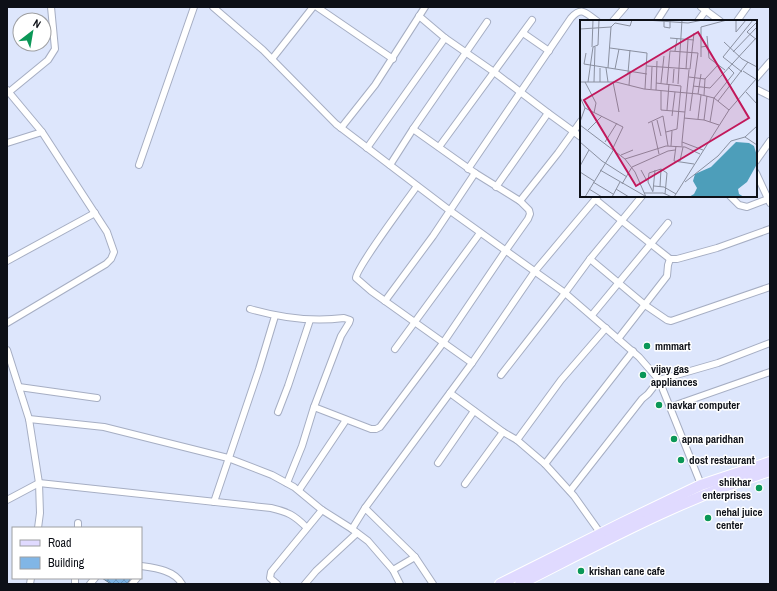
<svg xmlns="http://www.w3.org/2000/svg" width="777" height="591" viewBox="0 0 777 591" font-family="'Archivo Narrow',sans-serif">
<style>
.building{fill:url(#building-cross-hatch);stroke:#6a7c8c}
.lines{fill:none;stroke-linecap:round;stroke-linejoin:round}
.minor-casing{stroke:#a6aec3;stroke-width:8}
.primary-casing{stroke:#fff;stroke-width:12}
.minor{stroke:#fff;stroke-width:6}
.primary{stroke:#e0daff;stroke-width:10}
.poi-dot{fill:#0b9757;stroke:#fff;stroke-width:1.5}
.labels{text-anchor:middle;dominant-baseline:central;stroke-width:3;stroke-linejoin:round;paint-order:stroke}
.poi-label{font-size:11px;font-weight:bold;fill:#0d1017;stroke:#fff;text-anchor:start}
.inset-road{fill:none;stroke:#8a90a0;stroke-width:1}
.view{fill:#c2185b;fill-opacity:0.15;stroke:#c2185b;stroke-width:2}
.inset-edge{fill:none;stroke:#0d1017;stroke-width:2}
</style>
<defs>
<pattern id="building-cross-hatch" width="8" height="8" patternUnits="userSpaceOnUse"><rect width="8" height="8" fill="#81b6e6"/><path d="M0 0l8 8M0 8l8-8" fill="none" stroke="#6e9bc5"/></pattern>
</defs>
<rect width="100%" height="100%" fill="#dde6fc"/>
<polygon class="building" points="102,578 131,578 127,584 111,584"/>
<g class="lines">
<g class="minor-casing">
<g id="minor">
<polyline points="213,7 263,50 336,124 449,210 565,293 639,357 659,380 702,487"/>
<polyline points="317,7 393,59"/>
<polyline points="701,7 720,21"/>
<polyline points="419,16 445,38 494,72 548,113 581,137"/>
<polyline points="613,21 625,7"/>
<polyline points="657,21 666,7"/>
<polyline points="698,21 706,10"/>
<polyline points="737,21 747,7"/>
<polyline points="523,33 549,51"/>
<polyline points="272,59 313,7"/>
<polyline points="756,78 770,62"/>
<polyline points="756,89 770,96"/>
<polyline points="7,90 42,132 107,232 114,252 111,259 106,264 7,323"/>
<polyline points="9,92 48,60 55,49 51,7"/>
<polyline points="341,128 375,85 425,7"/>
<polyline points="7,143 42,132"/>
<polyline points="439,147 532,20"/>
<polyline points="367,148 445,38"/>
<polyline points="756,161 770,141"/>
<polyline points="139,165 194,7"/>
<polyline points="390,165 413,129 487,22"/>
<path d="M468,169L571,18C582,6 585,13 597,21"/>
<polyline points="756,173 770,203"/>
<path d="M417,186C408,199 356,268 356,278L371,291L472,363"/>
<polyline points="496,187 548,113"/>
<polyline points="730,196 739,205 747,207 768,199"/>
<polyline points="595,199 622,221 670,259"/>
<polyline points="520,201 558,153 581,121"/>
<polyline points="590,259 645,305 667,320 671,321 770,287"/>
<polyline points="7,261 95,213"/>
<polyline points="385,301 433,236 475,173"/>
<path d="M250,309C281,318 312,322 344,318L350,320L349,323L341,336L314,407L302,446L287,483"/>
<polyline points="592,315 668,223"/>
<polyline points="618,339 667,276 668,265 670,259 677,259 717,248 770,229"/>
<polyline points="395,349 480,233"/>
<polyline points="7,350 29,419 39,483 40,513 38,528"/>
<polyline points="501,375 565,293 590,259 642,196"/>
<polyline points="19,387 97,398"/>
<polyline points="450,393 503,432 517,440 545,464 574,496 601,534"/>
<polyline points="314,407 371,429 376,429 380,427 443,343 506,250 528,219 530,214 529,210 520,201 475,173 413,129"/>
<polyline points="670,407 770,372"/>
<polyline points="278,412 288,386 310,320"/>
<polyline points="29,419 104,427 228,458 272,475 294,487 322,510 352,529 368,541 393,570 400,584"/>
<polyline points="517,440 561,380 606,328"/>
<polyline points="438,463 474,411"/>
<polyline points="545,464 633,351"/>
<polyline points="465,484 503,432"/>
<polyline points="299,490 346,420"/>
<polyline points="570,491 642,399 648,394 659,380 718,363 770,343"/>
<path d="M7,500L39,483L271,508C288,512 294,515 306,527"/>
<polyline points="214,502 259,369 275,316"/>
<polyline points="365,508 472,363 535,271 598,196"/>
<polyline points="78,528 78,523"/>
<polyline points="352,529 365,508 415,557 433,584"/>
<path d="M141,566C155,568 174,570 182,584"/>
<polyline points="393,570 415,557"/>
<polyline points="30,584 31,578"/>
<polyline points="75,584 75,578"/>
<polyline points="90,584 95,578"/>
<polyline points="132,584 137,578"/>
<polyline points="277,584 270,578 271,572 322,510"/>
<polyline points="305,584 316,571 357,533"/>
</g>
</g>
<g class="primary-casing">
<g id="primary">
<polyline points="500,584 622,523 701,485 770,462"/>
<path d="M520,584C601,543 683,498 770,471"/>
</g>
</g>
<use href="#minor" class="minor"/>
<use href="#primary" class="primary"/>
</g>
<g class="poi-dot">
<circle cx="647" cy="346" r="4"/>
<circle cx="643" cy="375" r="4"/>
<circle cx="659" cy="405" r="4"/>
<circle cx="674" cy="439" r="4"/>
<circle cx="681" cy="460" r="4"/>
<circle cx="759" cy="488" r="4"/>
<circle cx="708" cy="518" r="4"/>
<circle cx="581" cy="571" r="4"/>
</g>
<g class="labels">
<g class="poi-label">
<text x="655" y="346">mmmart</text>
<text x="651" y="369">vijay gas<tspan x="651" dy="13">appliances</tspan></text>
<text x="667" y="405">navkar computer</text>
<text x="682" y="439">apna paridhan</text>
<text x="689" y="460">dost restaurant</text>
<text x="751" y="482" text-anchor="end">shikhar<tspan x="751" dy="13">enterprises</tspan></text>
<text x="716" y="512">nehal juice<tspan x="716" dy="13">center</tspan></text>
<text x="589" y="571">krishan cane cafe</text>
</g>
</g>
<g transform="translate(580 20)">
<rect width="177" height="177" fill="#dde6fc"/>
<path d="M156,122L169,123L174,126L177,136V144L167,162L158,169L159,174L164,177H109L114,174L117,168L113,161L115,154L131,147Z" fill="#4d9eba"/>
<path class="inset-road" d="M66,0L108,3L123,0M156,0V12L166,0M84,1V7L90,8V0M177,2L167,12L177,20M0,9L31,7M127,16L129,38L145,50M90,18L114,20M144,22L162,39L177,47M12,27L13,0M121,27V7L147,0M30,28L67,33L65,69M95,31L97,19M153,32L177,7M6,33L4,44L67,54M121,37V27L128,26M67,46L110,49L114,13M20,48V62M26,48L28,62M28,48L31,7L35,3L50,6L52,0M35,49L39,29M106,49L108,20M163,51L177,60M162,52L143,37L173,0M48,53L50,30M109,57L125,59M0,62H36L64,69L118,74L134,78L149,90M5,62L16,83L14,93M8,62L13,27L18,25L19,0M14,62L15,27M33,62L39,92M76,63L101,66L97,109L86,112M81,63L84,36M93,63L94,49M87,64L90,31L118,33L110,91M98,64L102,0M49,65L50,53M113,66L130,68L177,17M71,69L72,47M76,70L77,41M81,71V90L105,92M166,72L177,84M118,74L121,54M124,75L125,59L138,45M0,77L5,88L0,102M138,81L168,42M5,88L43,107L33,128M87,90L89,64M92,96L95,72M104,98L124,100L139,105M118,99L121,75M77,100L81,116M124,100L127,76M72,102L79,134M130,102L134,78L154,53L148,47M68,103L83,96L88,126M0,105L45,139L55,152L66,177M8,110L22,96M165,117L177,106M0,122L22,141L47,157M25,122L37,103M102,122L109,50M91,126L92,111M96,126L94,141L114,144M102,126V122L123,130M41,135L53,130M45,139L86,126L105,127L120,134M100,141L103,127M0,146L9,130M20,150L65,176M61,150L67,161M0,152L14,161M13,162L33,174M105,162L138,136L151,121L165,117L177,125M42,164L52,147L88,131L95,130M74,166L84,167L96,174M80,167L81,149M9,169L22,177M36,169L49,177M73,171L75,150M73,172L68,162L69,153L81,149L87,153L85,174M64,173H83L92,177M5,177L34,129M32,177L40,162M94,177L149,90L177,58"/>
<path class="view" d="M118,12L169,98L56,166L4,80Z"/>
<rect width="177" height="177" class="inset-edge"/>
</g>
<rect width="777" height="591" fill="none" stroke="#0d1017" stroke-width="16"/>
<rect x="12" y="527" width="130" height="52" fill="#ffffff" stroke="#9e9fa2"/>
<rect x="20" y="540" width="20" height="6" fill="#e0daff" stroke="#9e9fa2"/>
<text x="48" y="547" font-size="12" fill="#0d1017">Road</text>
<rect x="20" y="557" width="20" height="12" fill="#81b6e6" stroke="#9e9fa2"/>
<text x="48" y="567" font-size="12" fill="#0d1017">Building</text>
<g transform="translate(32 32) rotate(31)"><circle r="19" fill="#ffffff" stroke="#9e9fa2"/>
<path d="M0-3L7 15L0 10L-7 15Z" fill="#0b9757"/>
<text y="-6" font-size="11" font-weight="bold" text-anchor="middle" fill="#0d1017">N</text>
</g>
</svg>
